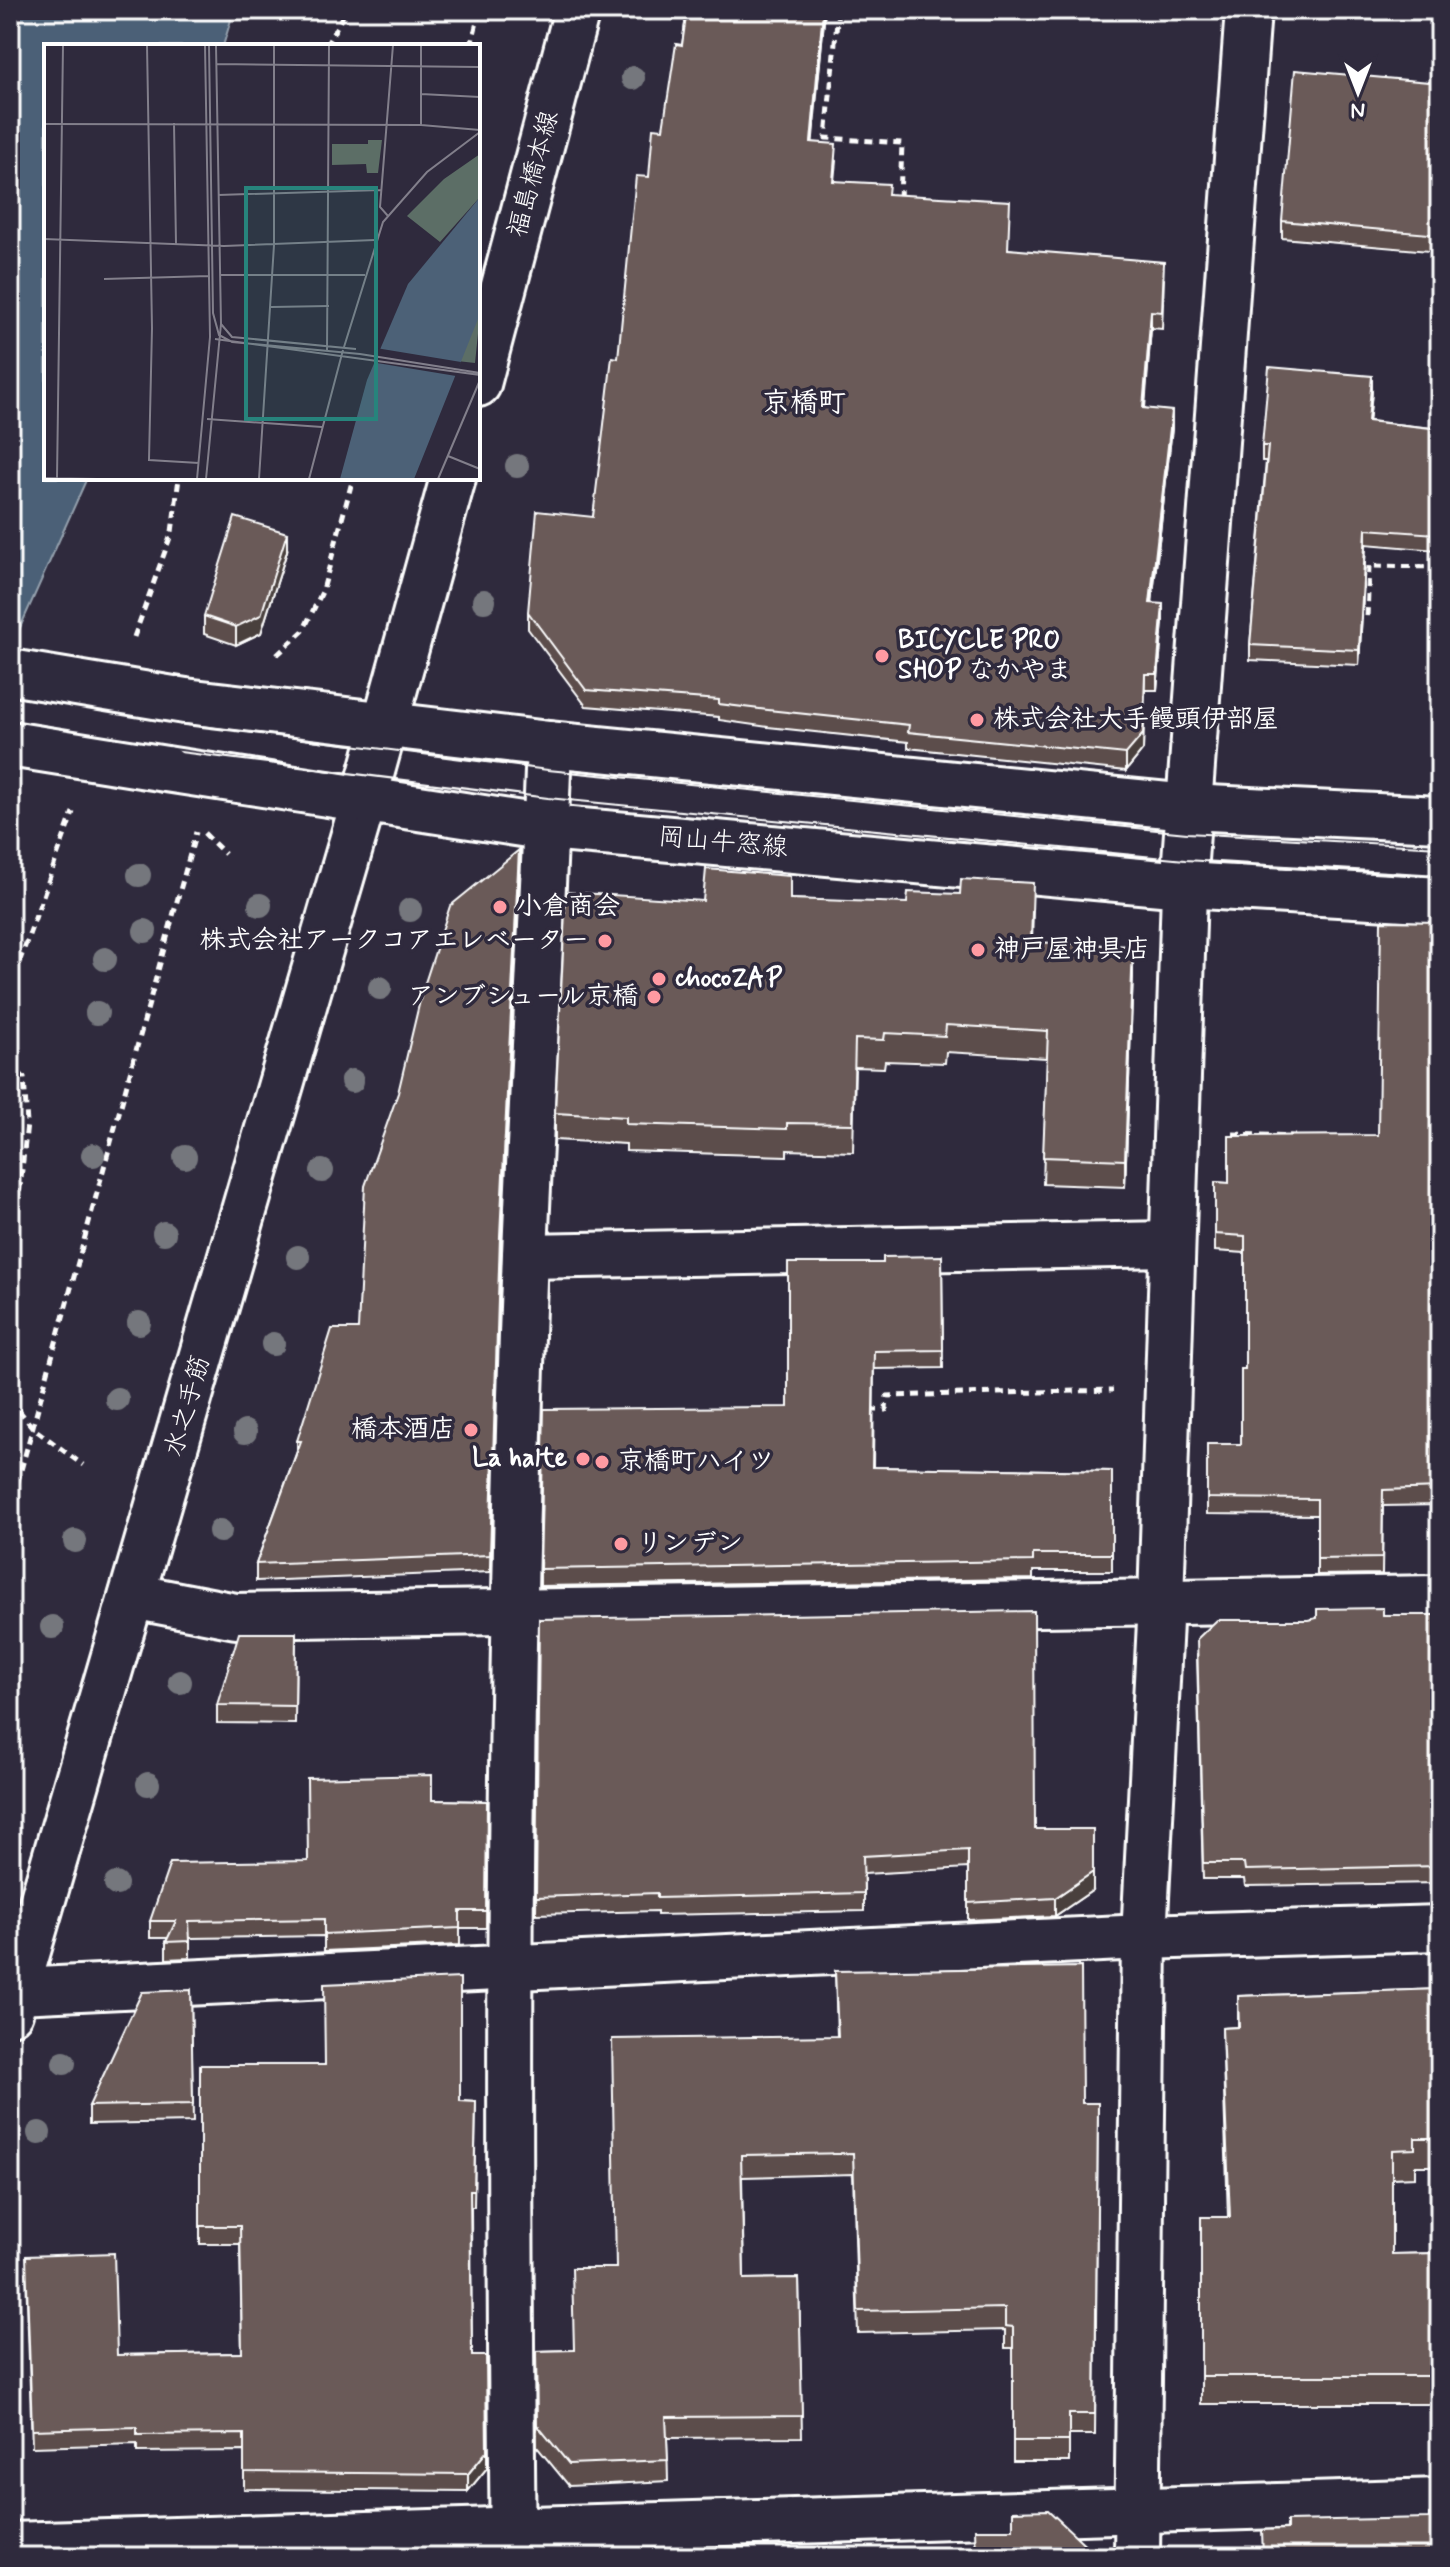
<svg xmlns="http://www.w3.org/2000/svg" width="1450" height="2567" viewBox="0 0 1450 2567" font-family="Mynerve,'Klee One',sans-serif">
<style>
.water{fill:#4c6177;stroke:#94a0ad;stroke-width:2}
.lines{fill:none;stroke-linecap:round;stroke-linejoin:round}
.minor-casing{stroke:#fff;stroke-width:50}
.tertiary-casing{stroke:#fff;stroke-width:50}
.secondary-casing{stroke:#fff;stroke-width:50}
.primary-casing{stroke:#fff;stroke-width:50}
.path{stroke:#fff;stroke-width:5;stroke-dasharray:8 6;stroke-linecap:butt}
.minor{stroke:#2f2a3d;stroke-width:44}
.tertiary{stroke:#2f2a3d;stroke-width:44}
.secondary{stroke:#2f2a3d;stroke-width:44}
.primary{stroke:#2f2a3d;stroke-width:44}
.tram{stroke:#fff;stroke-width:2}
.primary-bridge-casing{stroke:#fff;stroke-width:50;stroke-linecap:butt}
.primary-bridge{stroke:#2f2a3d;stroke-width:44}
.tree{fill:#75777d}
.wall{fill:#5b4d4c;stroke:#fff;stroke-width:2}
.shaded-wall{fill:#4a3f3e;stroke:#fff;stroke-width:2}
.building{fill:#6a5a58;stroke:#fff;stroke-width:2}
.poi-dot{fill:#ff9aa2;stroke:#2f2a3d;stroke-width:3}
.labels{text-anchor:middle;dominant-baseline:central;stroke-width:7;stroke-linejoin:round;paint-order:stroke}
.street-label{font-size:26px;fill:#fff;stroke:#2f2a3d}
.poi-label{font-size:26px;font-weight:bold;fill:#fff;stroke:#2f2a3d;text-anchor:start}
.neighbourhood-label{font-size:28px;font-weight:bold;fill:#fff;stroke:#2f2a3d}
.inset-road{fill:none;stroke:#827f8b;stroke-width:2}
.view{fill:#27847c;fill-opacity:0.15;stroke:#27847c;stroke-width:4}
.inset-edge{fill:none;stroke:#fff;stroke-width:4}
</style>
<rect width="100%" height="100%" fill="#2f2a3d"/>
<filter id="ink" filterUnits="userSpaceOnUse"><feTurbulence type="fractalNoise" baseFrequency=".0125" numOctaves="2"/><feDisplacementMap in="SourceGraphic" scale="16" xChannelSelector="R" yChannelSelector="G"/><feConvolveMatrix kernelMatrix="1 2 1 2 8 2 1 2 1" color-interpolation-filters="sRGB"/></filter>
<g filter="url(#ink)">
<polygon class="water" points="10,10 234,10 223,46 46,46 46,478 87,478 10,650"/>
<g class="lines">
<g class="minor-casing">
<g id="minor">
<polyline points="525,1256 1171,1244"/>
<polyline points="132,1596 236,1616 1440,1598"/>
<polyline points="17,1991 1144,1937 1440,1928"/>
<polyline points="10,2545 1440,2501"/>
<path d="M513,2557C508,2123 508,1687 525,1254C532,1084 543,914 549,744"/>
<polyline points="1137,2557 1144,1937 1161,1602 1185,860 1248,10"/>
</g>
</g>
<g class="tertiary-casing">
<polyline id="tertiary" points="10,2012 364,800"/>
</g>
<g class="secondary-casing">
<g id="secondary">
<polyline points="478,384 577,10"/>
<polyline points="364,800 453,478"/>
</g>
</g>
<g class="primary-casing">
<g id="primary">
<polyline points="185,701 549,744 1188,807 1440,819"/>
<polyline points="166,769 548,828 1184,885 1440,900"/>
</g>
</g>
<g class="path">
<polyline points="838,10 826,138 902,143 900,200"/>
<polyline points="326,46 346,10"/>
<polyline points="471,46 480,10"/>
<polyline points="1355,617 1367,618 1369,566 1440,567"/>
<polyline points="134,637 172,532 179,478"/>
<polyline points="277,655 303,631 323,590 353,478"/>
<polyline points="204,833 225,854"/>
<polyline points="10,988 73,812"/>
<polyline points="10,1063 24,1078 27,1124 10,1278"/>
<polyline points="1233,1134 1295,1136"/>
<polyline points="10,1399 33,1428 83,1465"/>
<polyline points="870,1410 886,1410 887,1396 1113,1390"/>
<polyline points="10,1510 196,832"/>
</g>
<use href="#minor" class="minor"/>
<use href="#tertiary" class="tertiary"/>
<use href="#secondary" class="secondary"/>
<use href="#primary" class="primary"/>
<g class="tram">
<polyline points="10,696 185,724 548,770 1187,833 1440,847"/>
<polyline points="10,726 172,751 548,798 1185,860 1440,875"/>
</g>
<g class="primary-bridge-casing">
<g id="primary-bridge">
<polyline points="10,672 185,701"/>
<polyline points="10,744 166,769"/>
</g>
</g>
<use href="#primary-bridge" class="primary-bridge"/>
</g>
<g class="tree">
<circle cx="633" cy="78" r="12"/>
<circle cx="517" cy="466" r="12"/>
<circle cx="484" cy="601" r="12"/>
<circle cx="139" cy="875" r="12"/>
<circle cx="260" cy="905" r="12"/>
<circle cx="410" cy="910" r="12"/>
<circle cx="145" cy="931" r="12"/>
<circle cx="105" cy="959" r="12"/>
<circle cx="380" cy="988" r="12"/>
<circle cx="97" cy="1013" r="12"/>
<circle cx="352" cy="1081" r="12"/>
<circle cx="93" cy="1155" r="12"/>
<circle cx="185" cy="1157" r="12"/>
<circle cx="322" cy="1171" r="12"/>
<circle cx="164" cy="1233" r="12"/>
<circle cx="298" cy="1257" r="12"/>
<circle cx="139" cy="1323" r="12"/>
<circle cx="273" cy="1344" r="12"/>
<circle cx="117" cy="1399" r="12"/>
<circle cx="245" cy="1432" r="12"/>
<circle cx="220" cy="1531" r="12"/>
<circle cx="75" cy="1541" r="12"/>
<circle cx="52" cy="1627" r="12"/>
<circle cx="180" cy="1682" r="12"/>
<circle cx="148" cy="1784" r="12"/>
<circle cx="116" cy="1884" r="12"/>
<circle cx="64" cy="2063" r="12"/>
<circle cx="39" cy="2133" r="12"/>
</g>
<g class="wall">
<polygon points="687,10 825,10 812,142 836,161 834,181 889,194 1009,249 1164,279 1162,329 1151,328 1145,408 1172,428 1152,603 1163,621 1157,690 1145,690 1143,750 1126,771 908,748 908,742 768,727 719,720 719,717 586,706 528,629 528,612 593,517 649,177 663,129 682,45"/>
<polygon points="1440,83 1440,252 1282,238 1282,221"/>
<polygon points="1372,391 1369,421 1440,429 1436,550 1366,544 1359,665 1250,660 1250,645 1266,461 1262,461 1262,446"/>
<polygon points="287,551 261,633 236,645 204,634 204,616"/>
<polygon points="519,867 500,1253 490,1572 256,1581 256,1564 297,1451 297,1441 358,1329"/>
<polygon points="790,899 1033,911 1032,942 1133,973 1125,1187 1043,1184 1047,1058 946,1052 945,1063 885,1061 884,1068 855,1067 853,1152 787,1150 787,1156 626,1151 626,1144 555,1140 555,1113 703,901"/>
<polygon points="1440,922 1440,1505 1383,1506 1382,1574 1317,1575 1317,1515 1207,1514 1207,1444 1241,1444 1245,1369 1245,1253 1215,1251 1215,1182 1229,1183 1378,1135"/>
<polygon points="942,1256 943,1368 874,1369 873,1467 1112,1471 1112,1571 1033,1571 1033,1579 540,1586 540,1569 788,1407"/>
<polygon points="1383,1615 1440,1615 1440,1883 1245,1886 1244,1879 1203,1879 1197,1655 1308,1620"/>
<polygon points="539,1619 1035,1829 1093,1890 1055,1916 968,1920 968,1868 864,1874 864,1911 657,1915 657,1911 536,1914"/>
<polygon points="296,1633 295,1724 217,1723 217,1705"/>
<polygon points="432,1800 487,1801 486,1928 460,1928 460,1945 324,1951 324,1936 190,1938 190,1958 166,1959 166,1942 168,1938 150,1938 150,1921 308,1861"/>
<polygon points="835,1971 1082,2103 1098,2103 1095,2435 1069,2435 1069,2462 1013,2462 1013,2348 1005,2348 1005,2330 858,2333 853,2174 742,2177 744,2279 799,2278 802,2437 667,2438 668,2481 569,2486 537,2447 536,2351 574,2350 616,2268 837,2036"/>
<polygon points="1440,1989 1440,2166 1415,2166 1415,2177 1392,2178 1392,2254 1440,2253 1440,2404 1201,2404 1201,2217 1228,2217 1222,2028 1238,2027 1238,1996"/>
<polygon points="191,1990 193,2122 89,2124 89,2106"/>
<polygon points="200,2065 460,2101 476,2102 474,2207 471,2207 472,2356 487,2468 468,2491 244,2489 244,2451 137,2452 137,2444 32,2447 26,2273 117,2355 242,2353 240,2244 200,2244"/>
</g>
<g class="shaded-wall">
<polygon points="823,10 825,10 811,158 811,142"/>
<polygon points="1151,311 1151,328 1143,424 1143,408"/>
<polygon points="1372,376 1372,391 1368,436 1368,421"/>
<polygon points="1172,411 1172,428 1150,620 1150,603"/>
<polygon points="1440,500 1440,516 1436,550 1436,534"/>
<polygon points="1366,529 1366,544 1359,665 1359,650"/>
<polygon points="287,533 287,551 261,633 236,645 236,627"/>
<polygon points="1163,604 1163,621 1157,690 1157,674"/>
<polygon points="1145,674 1143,750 1126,771 1126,754"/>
<polygon points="519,850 500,1253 490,1572 500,1236"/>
<polygon points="1133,946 1133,973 1125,1187 1125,1160"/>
<polygon points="1093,1872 1093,1890 1055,1916 1055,1898"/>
<polygon points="487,2451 487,2468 468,2491 468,2474"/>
</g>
<g class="building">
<polygon points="687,10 823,10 811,142 836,144 833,181 889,184 888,194 1010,201 1008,249 1164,262 1162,312 1151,311 1143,408 1172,411 1150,603 1163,604 1157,674 1145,674 1143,734 1126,754 908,732 909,725 768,710 719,704 719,700 586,690 528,612 537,511 593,517 612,357 618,358 636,176 649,177 653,128 663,129 676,44 682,45"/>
<polygon points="1295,70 1440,83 1440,235 1282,221"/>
<polygon points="1269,367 1372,376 1368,421 1440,429 1440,500 1436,534 1366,529 1359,650 1250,645 1268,446 1262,446"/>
<polygon points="235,517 287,533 261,615 236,627 204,616"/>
<polygon points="519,850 500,1236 490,1555 256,1564 301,1441 297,1441 332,1329 358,1329 365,1186 398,1093 422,992 450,906"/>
<polygon points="706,869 790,876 790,899 907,903 908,892 960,894 961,879 1033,883 1031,942 1133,946 1125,1160 1043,1157 1048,1031 946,1025 945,1036 885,1033 884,1040 855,1039 853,1124 787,1123 787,1129 626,1124 626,1117 555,1113 566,892 703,901"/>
<polygon points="1381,921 1440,922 1440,1488 1383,1490 1382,1558 1317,1559 1317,1499 1207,1498 1207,1444 1241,1444 1241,1369 1245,1369 1245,1236 1215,1234 1215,1182 1229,1183 1229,1136 1378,1135"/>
<polygon points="942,1256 943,1350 874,1351 872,1467 1112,1471 1112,1554 1033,1554 1033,1561 540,1569 544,1409 788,1407 788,1263 883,1263 883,1257"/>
<polygon points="1383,1608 1383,1615 1440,1615 1440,1866 1245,1870 1244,1863 1203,1863 1197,1639 1217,1620 1308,1620 1317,1618 1317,1609"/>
<polygon points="1034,1611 1035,1829 1093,1829 1093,1872 1055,1898 968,1903 968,1850 863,1856 864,1893 657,1898 657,1893 536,1897 539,1619"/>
<polygon points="239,1633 296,1633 295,1706 217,1705"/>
<polygon points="432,1775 432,1800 487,1801 486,1911 460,1911 460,1928 324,1934 324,1919 189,1921 190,1941 166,1942 176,1921 150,1921 170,1863 308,1861 307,1778"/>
<polygon points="1081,1967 1082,2103 1098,2103 1095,2414 1069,2414 1069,2441 1013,2441 1013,2327 1005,2326 1005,2308 858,2311 853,2153 741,2155 744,2279 799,2278 802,2416 666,2417 668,2460 569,2464 537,2425 536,2351 574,2350 572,2268 616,2268 612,2039 838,2036 835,1971"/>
<polygon points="460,1978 460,2101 476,2102 474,2190 470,2190 472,2356 486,2356 487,2451 468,2474 244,2472 244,2434 137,2435 137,2427 32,2430 26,2256 114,2253 117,2355 242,2353 240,2226 200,2226 200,2065 325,2065 324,1984"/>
<polygon points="1440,1989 1440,2138 1415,2138 1415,2149 1392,2150 1392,2254 1440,2253 1440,2376 1201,2376 1201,2217 1230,2217 1222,2028 1239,2027 1238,1996"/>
<polygon points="191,1990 193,2104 89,2106 142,1992"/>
<polygon points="1048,2510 1093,2552 1093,2557 976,2557 975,2529 1013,2529 1013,2511"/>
<polygon points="1440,2513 1440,2557 1263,2557 1262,2530 1287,2529 1287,2521 1429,2518 1429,2514"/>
</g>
</g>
<g class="poi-dot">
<circle cx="882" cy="656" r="8"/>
<circle cx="977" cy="720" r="8"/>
<circle cx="500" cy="907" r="8"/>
<circle cx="605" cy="941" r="8"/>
<circle cx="978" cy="950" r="8"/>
<circle cx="659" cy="979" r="8"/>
<circle cx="654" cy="997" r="8"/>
<circle cx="471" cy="1430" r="8"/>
<circle cx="583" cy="1459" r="8"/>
<circle cx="602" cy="1462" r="8"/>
<circle cx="621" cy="1544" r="8"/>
</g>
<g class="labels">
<g class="street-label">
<text transform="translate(534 174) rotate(-75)">福島橋本線</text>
<text transform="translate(723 843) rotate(5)">岡山牛窓線</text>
<text transform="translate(188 1406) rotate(-74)">水之手筋</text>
</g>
<g class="poi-label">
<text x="898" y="641">BICYCLE PRO<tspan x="898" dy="30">SHOP なかやま</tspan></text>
<text x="993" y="720">株式会社大手饅頭伊部屋</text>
<text x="516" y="907">小倉商会</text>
<text x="589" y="941" text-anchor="end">株式会社アークコアエレベーター</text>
<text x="994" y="950">神戸屋神具店</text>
<text x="675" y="979">chocoZAP</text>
<text x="638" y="997" text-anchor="end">アンブシュール京橋</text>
<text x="455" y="1430" text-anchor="end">橋本酒店</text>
<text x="567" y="1459" text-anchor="end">La halte</text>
<text x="618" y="1462">京橋町ハイツ</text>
<text x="637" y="1544">リンデン</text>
</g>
<g class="neighbourhood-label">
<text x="804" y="403">京橋町</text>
</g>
</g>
<g transform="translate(44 44)">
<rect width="436" height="436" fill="#2f2a3d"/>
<path d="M324,96H338L334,129H323L322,120L288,121V100H324ZM436,110V153L396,198L363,172L400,135ZM436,270L431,319L413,317L422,294Z" fill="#5c6e66"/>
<path d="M436,153V270L370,435H296L323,336L364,240Z" fill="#4c6177"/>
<path d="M332,304L417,318L412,332L327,318Z" fill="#2f2a3d"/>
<path class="inset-road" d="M103,1L108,284L105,416L155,419M165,1L169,269L175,291L188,298L316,310L436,329M377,1V81M172,20L436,23M377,50L436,53M130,79L132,200M0,80L377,81L436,86M174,151L337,146M344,172L336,163L349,1M0,195L180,202L331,196M176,231H321M60,235L165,232M227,263L285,262M177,280L188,293L312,305M171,295L436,331M300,303L339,178L383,128L436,88M283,307L285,1M163,375L278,383M404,412L436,425M0,434L53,435M13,434L19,1M153,435L166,293L161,1M162,435L177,280L172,1M215,435L230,201V1M265,435L299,306M394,435L436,336"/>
<path class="view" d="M202,144H332V375H202Z"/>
<rect width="436" height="436" class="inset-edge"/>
</g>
<rect width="1450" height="2567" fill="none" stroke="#2f2a3d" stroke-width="40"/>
<rect x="20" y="20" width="1410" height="2527" fill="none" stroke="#fff" stroke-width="3" filter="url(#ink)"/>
<g transform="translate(1358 92) rotate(180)" stroke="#2f2a3d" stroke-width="6" paint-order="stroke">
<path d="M0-6L14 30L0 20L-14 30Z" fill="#ffffff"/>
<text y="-12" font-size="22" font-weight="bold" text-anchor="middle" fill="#ffffff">N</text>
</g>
</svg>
